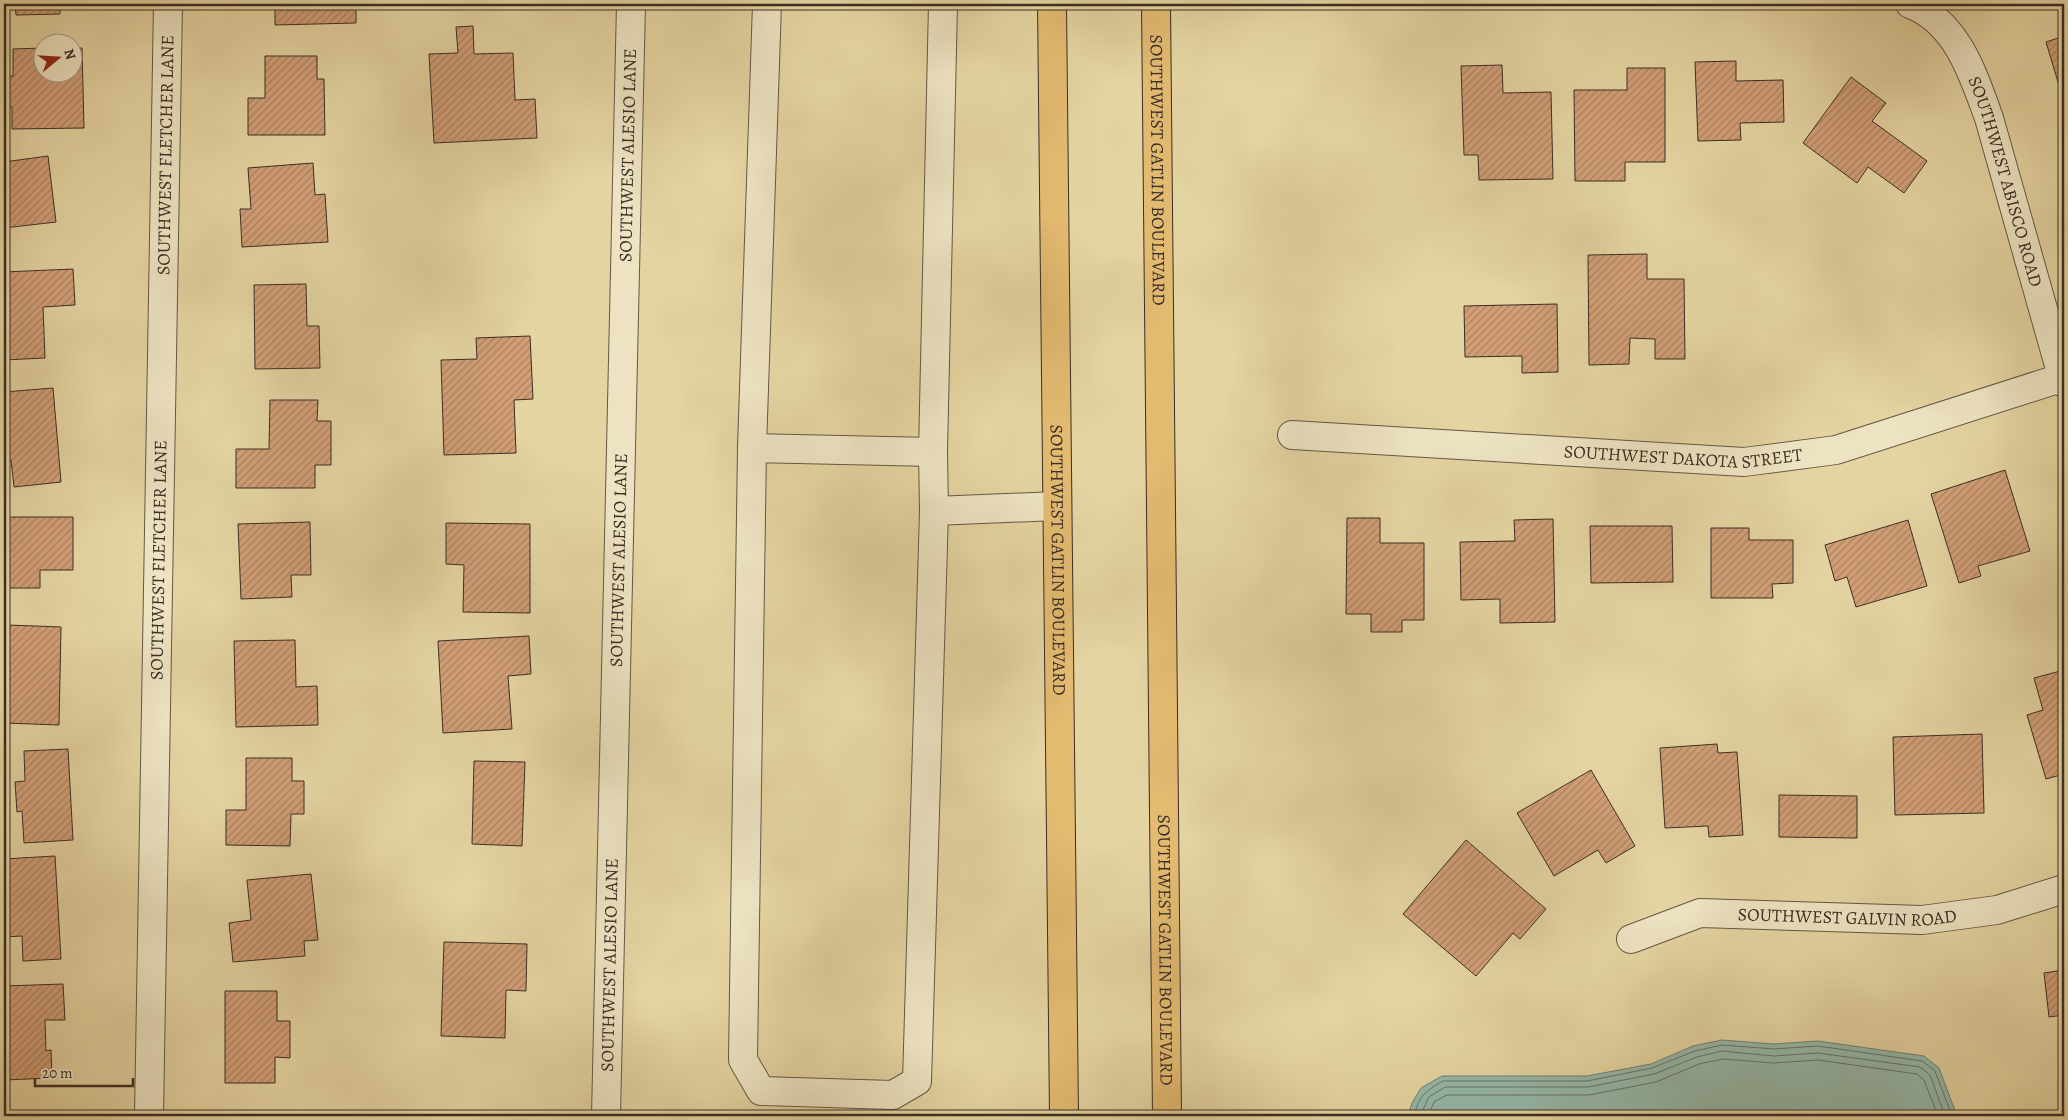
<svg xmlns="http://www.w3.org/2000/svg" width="2068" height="1120" viewBox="0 0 2068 1120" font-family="Alegreya,serif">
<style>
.water{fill:#95b8a9;stroke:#718175}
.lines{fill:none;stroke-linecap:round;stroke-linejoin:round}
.shore{stroke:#687368;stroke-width:1}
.building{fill:url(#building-hatch);stroke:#3a2e26}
.minor-casing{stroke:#645845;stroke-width:30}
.major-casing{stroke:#3a2e26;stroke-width:30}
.minor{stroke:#ede3c2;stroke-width:28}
.major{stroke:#e2ba70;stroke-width:28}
.labels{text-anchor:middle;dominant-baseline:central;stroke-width:4;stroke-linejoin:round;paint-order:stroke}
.street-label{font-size:18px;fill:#3a2e26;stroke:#ede3c2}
</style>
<defs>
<pattern id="building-hatch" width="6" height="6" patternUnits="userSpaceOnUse" patternTransform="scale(1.25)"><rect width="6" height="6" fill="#d29f77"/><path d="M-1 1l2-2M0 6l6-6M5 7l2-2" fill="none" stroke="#ab8261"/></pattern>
</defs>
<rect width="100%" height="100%" fill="#e4d4a1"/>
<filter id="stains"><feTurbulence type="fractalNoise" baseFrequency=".004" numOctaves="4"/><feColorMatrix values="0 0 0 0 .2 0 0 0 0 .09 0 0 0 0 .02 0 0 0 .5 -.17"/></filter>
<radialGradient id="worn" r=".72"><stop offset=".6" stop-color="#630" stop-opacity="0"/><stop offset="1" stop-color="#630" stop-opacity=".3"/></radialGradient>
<polygon class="water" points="1722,1040 1774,1044 1818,1041 1924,1056 1939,1068 1957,1116 1408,1116 1412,1103 1421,1088 1442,1076 1587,1076 1651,1064 1693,1046"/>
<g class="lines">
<g class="shore">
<path d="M1414,1116C1419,1096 1425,1091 1443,1081H1587L1652,1068L1695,1051L1722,1045L1774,1049L1818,1046L1922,1061L1935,1071L1952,1116"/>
<polyline points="1420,1116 1429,1097 1445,1087 1588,1087 1654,1074 1697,1057 1722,1051 1774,1056 1818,1053 1920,1067 1930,1075 1945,1116"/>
<polyline points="1428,1116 1434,1102 1447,1095 1589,1095 1656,1082 1699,1064 1723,1059 1773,1063 1818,1060 1917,1074 1924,1080 1938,1116"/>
</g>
</g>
<g class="building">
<polygon points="15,4 60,4 60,14 16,15"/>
<polygon points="275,4 356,4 356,23 275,25"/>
<polygon points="473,26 474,54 513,53 515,100 535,99 537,138 434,143 429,54 458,53 456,27"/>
<polygon points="2064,36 2064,102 2046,42"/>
<polygon points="42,48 42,72 72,72 72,48 82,48 84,128 12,129 12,107 4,107 4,76 13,76 13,49"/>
<polygon points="265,56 317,56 317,79 324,79 325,135 248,135 248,98 265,98"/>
<polygon points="1736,61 1736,81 1783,80 1784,122 1740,123 1741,140 1698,141 1695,62"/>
<polygon points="1502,65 1503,93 1551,92 1553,179 1479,180 1478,155 1464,155 1461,66"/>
<polygon points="1627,68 1665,68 1665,162 1625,162 1625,181 1575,181 1574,90 1627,90"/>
<polygon points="1851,77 1886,103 1872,121 1927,161 1904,193 1868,167 1857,183 1803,143"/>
<polygon points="48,156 56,222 4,228 4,162"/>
<polygon points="313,163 315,195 325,194 328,242 242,247 240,209 251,209 248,168"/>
<polygon points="1647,254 1647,279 1684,279 1685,359 1655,359 1655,339 1630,338 1629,364 1589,365 1588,255"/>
<polygon points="73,269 75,305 43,307 45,358 4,360 4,272"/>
<polygon points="306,284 307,326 319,326 320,368 255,369 254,285"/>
<polygon points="1557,304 1558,372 1522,373 1522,356 1465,357 1464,306"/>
<polygon points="530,336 533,399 514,400 516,453 444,455 441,360 477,359 476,338"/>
<polygon points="53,388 61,482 14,487 11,460 4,461 4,392"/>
<polygon points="270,400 318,400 317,421 331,421 331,465 315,465 315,488 236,488 236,449 269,449"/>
<polygon points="2005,470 2030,551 1978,566 1981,576 1959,583 1931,494"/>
<polygon points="4,517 73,517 73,570 40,570 40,588 4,588"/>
<polygon points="1347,518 1380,518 1380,543 1424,543 1424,620 1402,620 1402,632 1371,632 1371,614 1346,614"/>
<polygon points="1553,519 1555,622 1500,623 1500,599 1461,600 1460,542 1515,541 1514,520"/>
<polygon points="1908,520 1927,586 1856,607 1847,577 1835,581 1825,545"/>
<polygon points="310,522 311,575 291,575 292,597 241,599 238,524"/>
<polygon points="446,523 530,524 530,613 463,612 464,565 446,564"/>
<polygon points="1590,526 1672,526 1673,582 1591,583"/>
<polygon points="1711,528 1749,528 1749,540 1793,540 1793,583 1772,584 1773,598 1711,598"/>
<polygon points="8,625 61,627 59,725 4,723 4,676 6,676"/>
<polygon points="529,636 531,674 508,676 512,729 443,733 438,641"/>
<polygon points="295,640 296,687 317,686 318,725 236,727 234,641"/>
<polygon points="2064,670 2064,774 2046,779 2027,715 2043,710 2034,678"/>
<polygon points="1982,734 1984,813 1895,815 1893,737"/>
<polygon points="1717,744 1718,753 1737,752 1743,835 1709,837 1708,826 1665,828 1660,748"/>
<polygon points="68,749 73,840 24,843 22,811 17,812 15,782 25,781 24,751"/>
<polygon points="246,758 292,758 292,781 304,781 304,814 291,814 290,846 226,845 226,810 246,810"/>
<polygon points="474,761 525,762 522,846 472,844"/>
<polygon points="1591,770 1635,846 1606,863 1598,850 1554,876 1517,813"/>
<polygon points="1779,795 1857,796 1857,838 1779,837"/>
<polygon points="1466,840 1546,909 1520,939 1513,933 1476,976 1403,914"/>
<polygon points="55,856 61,959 23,961 22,936 4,937 4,859"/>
<polygon points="311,874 318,940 304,941 305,956 233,962 229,923 251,920 247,880"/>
<polygon points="444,942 527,944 526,991 506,990 505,1038 441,1036"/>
<polygon points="2064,970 2064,1015 2049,1017 2044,973"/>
<polygon points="63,984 65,1020 45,1020 46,1051 51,1050 52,1078 4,1080 4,986"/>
<polygon points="225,991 277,991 277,1021 290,1021 290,1058 275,1057 275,1083 225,1083"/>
</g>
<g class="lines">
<g class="minor-casing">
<g id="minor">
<path id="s1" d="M1910,4C1957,22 1973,74 1989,118L2064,383"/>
<path id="s2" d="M1292,435L1744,462L1836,450L2064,377"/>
<polyline points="752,448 767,4"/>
<polyline points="933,452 943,4"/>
<polyline points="934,511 917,1081 893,1095 761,1091 743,1060 752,448 933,452 934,511 1057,506"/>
<path id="s3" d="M1631,939L1700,913L1922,920L1997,910L2064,889"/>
<path id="s4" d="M149,1116L168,4"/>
<path id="s5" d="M606,1116L631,4"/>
</g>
</g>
<g class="major-casing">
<g id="major">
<path id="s6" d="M1052,4L1064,1116"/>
<path id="s7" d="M1156,4L1167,1116"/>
</g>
</g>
<use href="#minor" class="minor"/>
<use href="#major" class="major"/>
</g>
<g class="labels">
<g class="street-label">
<text stroke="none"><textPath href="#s4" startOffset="961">SOUTHWEST FLETCHER LANE</textPath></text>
<text stroke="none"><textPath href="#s5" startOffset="961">SOUTHWEST ALESIO LANE</textPath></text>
<text stroke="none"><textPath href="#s7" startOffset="166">SOUTHWEST GATLIN BOULEVARD</textPath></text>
<text stroke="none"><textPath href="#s1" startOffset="209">SOUTHWEST ABISCO ROAD</textPath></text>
<text stroke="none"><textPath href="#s2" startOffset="392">SOUTHWEST DAKOTA STREET</textPath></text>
<text stroke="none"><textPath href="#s4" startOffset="556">SOUTHWEST FLETCHER LANE</textPath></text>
<text stroke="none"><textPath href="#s5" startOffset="556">SOUTHWEST ALESIO LANE</textPath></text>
<text stroke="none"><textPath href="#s6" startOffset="556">SOUTHWEST GATLIN BOULEVARD</textPath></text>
<text stroke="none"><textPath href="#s3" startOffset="221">SOUTHWEST GALVIN ROAD</textPath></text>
<text stroke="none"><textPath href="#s7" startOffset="946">SOUTHWEST GATLIN BOULEVARD</textPath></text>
<text stroke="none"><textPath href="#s5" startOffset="151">SOUTHWEST ALESIO LANE</textPath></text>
</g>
</g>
<rect width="2068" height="1120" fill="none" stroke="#e4d4a1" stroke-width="20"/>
<rect x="5" y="5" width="2058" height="1110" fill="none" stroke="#3a2e26" stroke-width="2.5"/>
<rect x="10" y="10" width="2048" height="1100" fill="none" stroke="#3a2e26"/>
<g transform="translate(58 58) rotate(72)"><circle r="24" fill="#ede3c2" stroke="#a59b84"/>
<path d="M0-4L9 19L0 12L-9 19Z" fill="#8f2418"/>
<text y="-8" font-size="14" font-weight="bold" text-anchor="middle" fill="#3a2e26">N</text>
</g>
<path d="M35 1078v8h98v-8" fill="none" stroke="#3a2e26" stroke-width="2.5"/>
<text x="42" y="1078" font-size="15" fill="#3a2e26" stroke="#ede3c2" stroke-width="4" paint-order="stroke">20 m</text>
<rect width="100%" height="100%" filter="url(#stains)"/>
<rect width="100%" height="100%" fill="url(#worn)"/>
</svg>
